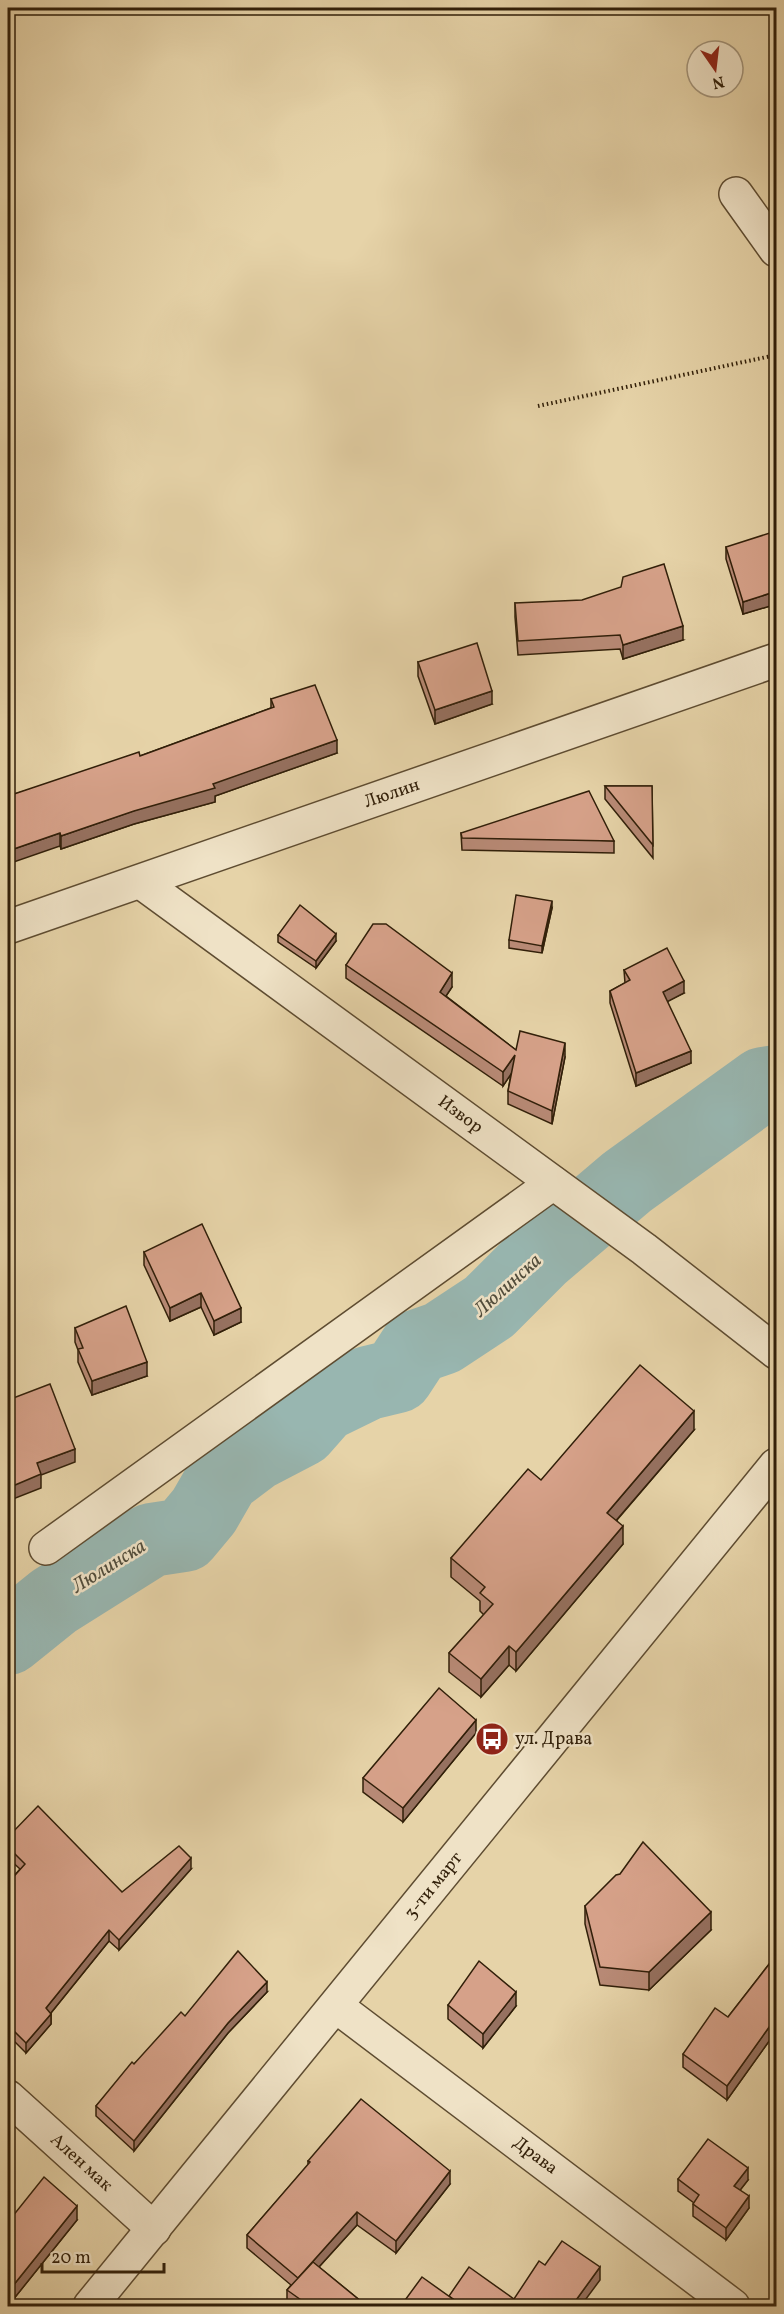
<svg xmlns="http://www.w3.org/2000/svg" width="784" height="2314" viewBox="0 0 784 2314" font-family="Vollkorn,serif">
<style>
.lines{fill:none;stroke-linecap:round;stroke-linejoin:round}
.river{stroke:#98b6b0;stroke-width:74}
.minor-casing{stroke:#5e4c31;stroke-width:36}
.path{stroke:#311f09;stroke-width:4;stroke-dasharray:1.5 3;stroke-linecap:butt}
.minor{stroke:#efe2c6;stroke-width:33}
.wall{fill:#b88a76;stroke:#311f09;stroke-width:1.5}
.shaded-wall{fill:#967160;stroke:#311f09;stroke-width:1.5}
.building{fill:#d6a189;stroke:#311f09;stroke-width:1.5}
.labels{text-anchor:middle;dominant-baseline:central;stroke-width:5;stroke-linejoin:round;paint-order:stroke}
.street-label{font-size:18px;fill:#311f09;stroke:#efe2c6}
.poi-label{font-size:18px;fill:#311f09;stroke:#efe2c6;text-anchor:start}
.water-label{font-size:20px;font-style:italic;fill:#504c3b;stroke:#efe2c6}
</style>
<rect width="100%" height="100%" fill="#e6d3a8"/>
<filter id="stains"><feTurbulence type="fractalNoise" baseFrequency=".00333" numOctaves="4"/><feColorMatrix values="0 0 0 0 .2 0 0 0 0 .09 0 0 0 0 .02 0 0 0 .5 -.17"/></filter>
<radialGradient id="worn" r=".72"><stop offset=".6" stop-color="#630" stop-opacity="0"/><stop offset="1" stop-color="#630" stop-opacity=".3"/></radialGradient>
<g class="lines">
<polyline class="river" points="8,1638 54,1601 151,1540 184,1535 204,1511 223,1478 255,1454 301,1430 323,1405 368,1383 397,1376 416,1347 442,1338 489,1307 540,1256 627,1182 763,1084 776,1082"/>
<g class="minor-casing">
<g id="minor">
<polyline points="736,194 776,250"/>
<polyline points="141,882 644,1249 776,1352"/>
<polyline points="8,927 776,660"/>
<polyline points="46,1548 553,1183"/>
<polyline points="336,2006 733,2306"/>
<polyline points="8,2097 154,2229"/>
<polyline points="90,2306 776,1465"/>
</g>
</g>
<polyline class="path" points="538,406 776,355"/>
<use href="#minor" class="minor"/>
</g>
<g class="wall">
<polygon points="777,546 777,604 743,614 726,559 726,547"/>
<polygon points="515,603 683,640 623,659 620,649 518,655 515,617"/>
<polygon points="418,662 492,704 435,724 418,676"/>
<polygon points="271,699 337,753 215,796 215,802 134,824 61,849 60,846 11,795 140,756 271,708"/>
<polygon points="605,786 652,786 653,858 605,799"/>
<polygon points="461,833 614,841 614,853 462,850"/>
<polygon points="552,908 542,953 509,948 509,940"/>
<polygon points="278,935 336,941 316,968 278,942"/>
<polygon points="346,965 452,987 446,996 516,1050 565,1057 552,1124 508,1104 508,1091 511,1074 503,1086 346,978"/>
<polygon points="624,970 684,993 667,1001 691,1063 636,1086 610,1003 610,991 625,983"/>
<polygon points="144,1252 241,1322 214,1335 201,1307 170,1321 144,1265"/>
<polygon points="75,1328 147,1376 92,1395 78,1362 78,1350 75,1342"/>
<polygon points="694,1430 617,1520 623,1544 516,1671 509,1665 481,1697 449,1672 449,1653 484,1615 480,1611 480,1601 451,1577 451,1558 541,1480"/>
<polygon points="476,1733 403,1822 363,1792 363,1778"/>
<polygon points="8,1837 122,1892 191,1869 119,1950 109,1941 51,2013 51,2024 26,2053 8,2035 8,1883 20,1869 8,1858"/>
<polygon points="585,1906 711,1930 649,1990 600,1985 585,1924"/>
<polygon points="777,1954 777,2040 772,2037 727,2100 683,2067 683,2054 728,2017"/>
<polygon points="267,1992 228,2033 134,2151 96,2116 96,2106 134,2064 185,2016"/>
<polygon points="448,2005 516,2006 483,2048 448,2019"/>
<polygon points="308,2161 450,2184 396,2253 357,2225 319,2267 368,2307 292,2307 287,2303 287,2290 291,2285 247,2248 247,2235 308,2165"/>
<polygon points="678,2179 748,2180 740,2190 749,2208 726,2240 693,2216 693,2204 694,2203 678,2191"/>
<polygon points="77,2220 12,2301 8,2297 8,2222"/>
</g>
<g class="shaded-wall">
<polygon points="777,591 777,604 743,614 743,602"/>
<polygon points="683,626 683,640 623,659 623,645"/>
<polygon points="492,691 492,704 435,724 435,710"/>
<polygon points="337,740 337,753 215,796 215,802 134,824 61,849 61,836"/>
<polygon points="60,833 60,846 8,864 8,851"/>
<polygon points="552,901 552,908 542,953 542,946"/>
<polygon points="336,934 336,941 316,968 316,961"/>
<polygon points="452,973 452,987 440,1005 440,992"/>
<polygon points="684,981 684,993 663,1004 663,992"/>
<polygon points="565,1043 565,1057 552,1124 552,1111"/>
<polygon points="691,1051 691,1063 636,1086 636,1073"/>
<polygon points="515,1055 515,1068 503,1086 503,1072"/>
<polygon points="201,1293 201,1307 170,1321 170,1308"/>
<polygon points="241,1308 241,1322 214,1335 214,1321"/>
<polygon points="147,1362 147,1376 92,1395 92,1381"/>
<polygon points="694,1411 694,1430 607,1531 607,1513"/>
<polygon points="75,1449 75,1462 41,1475 41,1488 8,1501 8,1488 37,1463"/>
<polygon points="623,1526 623,1544 516,1671 516,1652"/>
<polygon points="509,1646 509,1665 481,1697 481,1679"/>
<polygon points="476,1720 476,1733 403,1822 403,1808"/>
<polygon points="191,1858 191,1869 119,1950 119,1940"/>
<polygon points="711,1912 711,1930 649,1990 649,1972"/>
<polygon points="109,1930 109,1941 46,2019 46,2008"/>
<polygon points="267,1982 267,1992 228,2033 134,2151 134,2141 228,2023"/>
<polygon points="516,1992 516,2006 483,2048 483,2034"/>
<polygon points="51,2014 51,2024 26,2053 26,2043"/>
<polygon points="772,2023 772,2037 727,2100 727,2086"/>
<polygon points="748,2168 748,2180 734,2198 734,2186"/>
<polygon points="450,2171 450,2184 396,2253 396,2241"/>
<polygon points="749,2196 749,2208 726,2240 726,2228"/>
<polygon points="77,2206 77,2220 12,2301 12,2287"/>
<polygon points="357,2212 357,2225 298,2290 298,2278"/>
<polygon points="600,2267 600,2280 580,2307 571,2307"/>
</g>
<g class="building">
<polygon points="773,532 777,546 777,591 743,602 726,547"/>
<polygon points="664,564 683,626 623,645 620,635 518,641 515,603 582,600 621,587 623,577"/>
<polygon points="477,643 492,691 435,710 418,662"/>
<polygon points="315,685 337,740 213,784 215,788 134,811 61,836 60,833 8,851 8,789 9,789 11,795 139,752 140,756 274,707 271,699"/>
<polygon points="605,786 652,786 653,845"/>
<polygon points="589,791 614,841 462,838 461,833"/>
<polygon points="516,895 552,901 542,946 509,940"/>
<polygon points="300,905 336,934 316,961 278,935"/>
<polygon points="373,924 386,924 452,973 440,992 516,1050 520,1031 565,1043 552,1111 508,1091 515,1055 503,1072 346,965"/>
<polygon points="667,948 684,981 663,992 691,1051 636,1073 610,991 630,980 624,970"/>
<polygon points="202,1224 241,1308 214,1321 201,1293 170,1308 144,1252"/>
<polygon points="126,1306 147,1362 92,1381 78,1349 83,1348 75,1328"/>
<polygon points="640,1365 694,1411 607,1513 623,1526 516,1652 509,1646 481,1679 449,1653 493,1604 480,1593 485,1587 451,1558 528,1469 541,1480"/>
<polygon points="50,1384 75,1449 37,1463 41,1474 8,1488 8,1400"/>
<polygon points="439,1688 476,1720 403,1808 363,1778"/>
<polygon points="38,1806 122,1892 179,1846 191,1858 119,1940 109,1930 46,2008 51,2014 26,2043 8,2025 8,1949 12,1944 8,1940 8,1883 25,1864 8,1847 8,1837"/>
<polygon points="643,1842 711,1912 649,1972 600,1967 585,1906 616,1875 620,1874"/>
<polygon points="238,1951 267,1982 228,2023 134,2141 96,2106 132,2062 134,2064 181,2012 185,2016"/>
<polygon points="777,1954 777,2026 772,2023 727,2086 683,2054 715,2008 728,2017"/>
<polygon points="479,1961 516,1992 483,2034 448,2005"/>
<polygon points="361,2099 450,2171 396,2241 357,2212 298,2278 247,2235 310,2162 308,2161"/>
<polygon points="708,2139 748,2168 734,2186 749,2196 726,2228 693,2204 699,2195 678,2179"/>
<polygon points="44,2177 77,2206 12,2287 8,2283 8,2222"/>
<polygon points="562,2241 600,2267 571,2307 464,2307 449,2296 469,2267 514,2299 539,2261 545,2265"/>
<polygon points="313,2262 368,2307 311,2307 287,2290"/>
<polygon points="422,2277 464,2307 400,2307"/>
</g>
<defs>
<g id="bus-disc" transform="scale(1.725)"><circle r="9.5" fill="#8f2418" stroke="#efe2c6"/><path d="M-5-6H5V4H4V6H2V4H-2V6H-4V4H-5ZM-3.5-4V0h7V-4ZM-3.5 1.2v1.5H-2V1.2ZM2 1.2v1.5H3.5V1.2Z" fill="#fff"/></g>
</defs>
<g fill-rule="evenodd">
<use href="#bus-disc" x="492" y="1739"/>
</g>
<g class="labels">
<g class="street-label">
<text transform="translate(392 794) rotate(-19)">Люлин</text>
<text transform="translate(460 1115) rotate(36)">Извор</text>
<text transform="translate(434 1886) rotate(-51)">3-ти март</text>
<text transform="translate(535 2156) rotate(37)">Драва</text>
<text transform="translate(81 2163) rotate(42)">Ален мак</text>
</g>
<g class="poi-label">
<text x="515" y="1739">ул. Драва</text>
</g>
<g class="water-label">
<text transform="translate(508 1286) rotate(-42)">Люлинска</text>
<text transform="translate(109 1567) rotate(-32)">Люлинска</text>
</g>
</g>
<rect width="784" height="2314" fill="none" stroke="#e6d3a8" stroke-width="30"/>
<rect x="9" y="9" width="766" height="2296" fill="none" stroke="#311f09" stroke-width="3"/>
<rect x="15" y="15" width="754" height="2284" fill="none" stroke="#311f09" stroke-width="1.5"/>
<g transform="translate(715 69) rotate(166)"><circle r="28" fill="#efe2c6" stroke="#a3947a" stroke-width="1.5"/>
<path d="M0-4.5L10 22L0 15L-10 22Z" fill="#8f2418"/>
<text y="-9" font-size="16" font-weight="bold" text-anchor="middle" fill="#311f09">N</text>
</g>
<path d="M42 2263v9h122v-9" fill="none" stroke="#311f09" stroke-width="3"/>
<text x="51" y="2263" font-size="18" fill="#311f09" stroke="#efe2c6" stroke-width="4.5" paint-order="stroke">20 m</text>
<rect width="100%" height="100%" filter="url(#stains)"/>
<rect width="100%" height="100%" fill="url(#worn)"/>
</svg>
